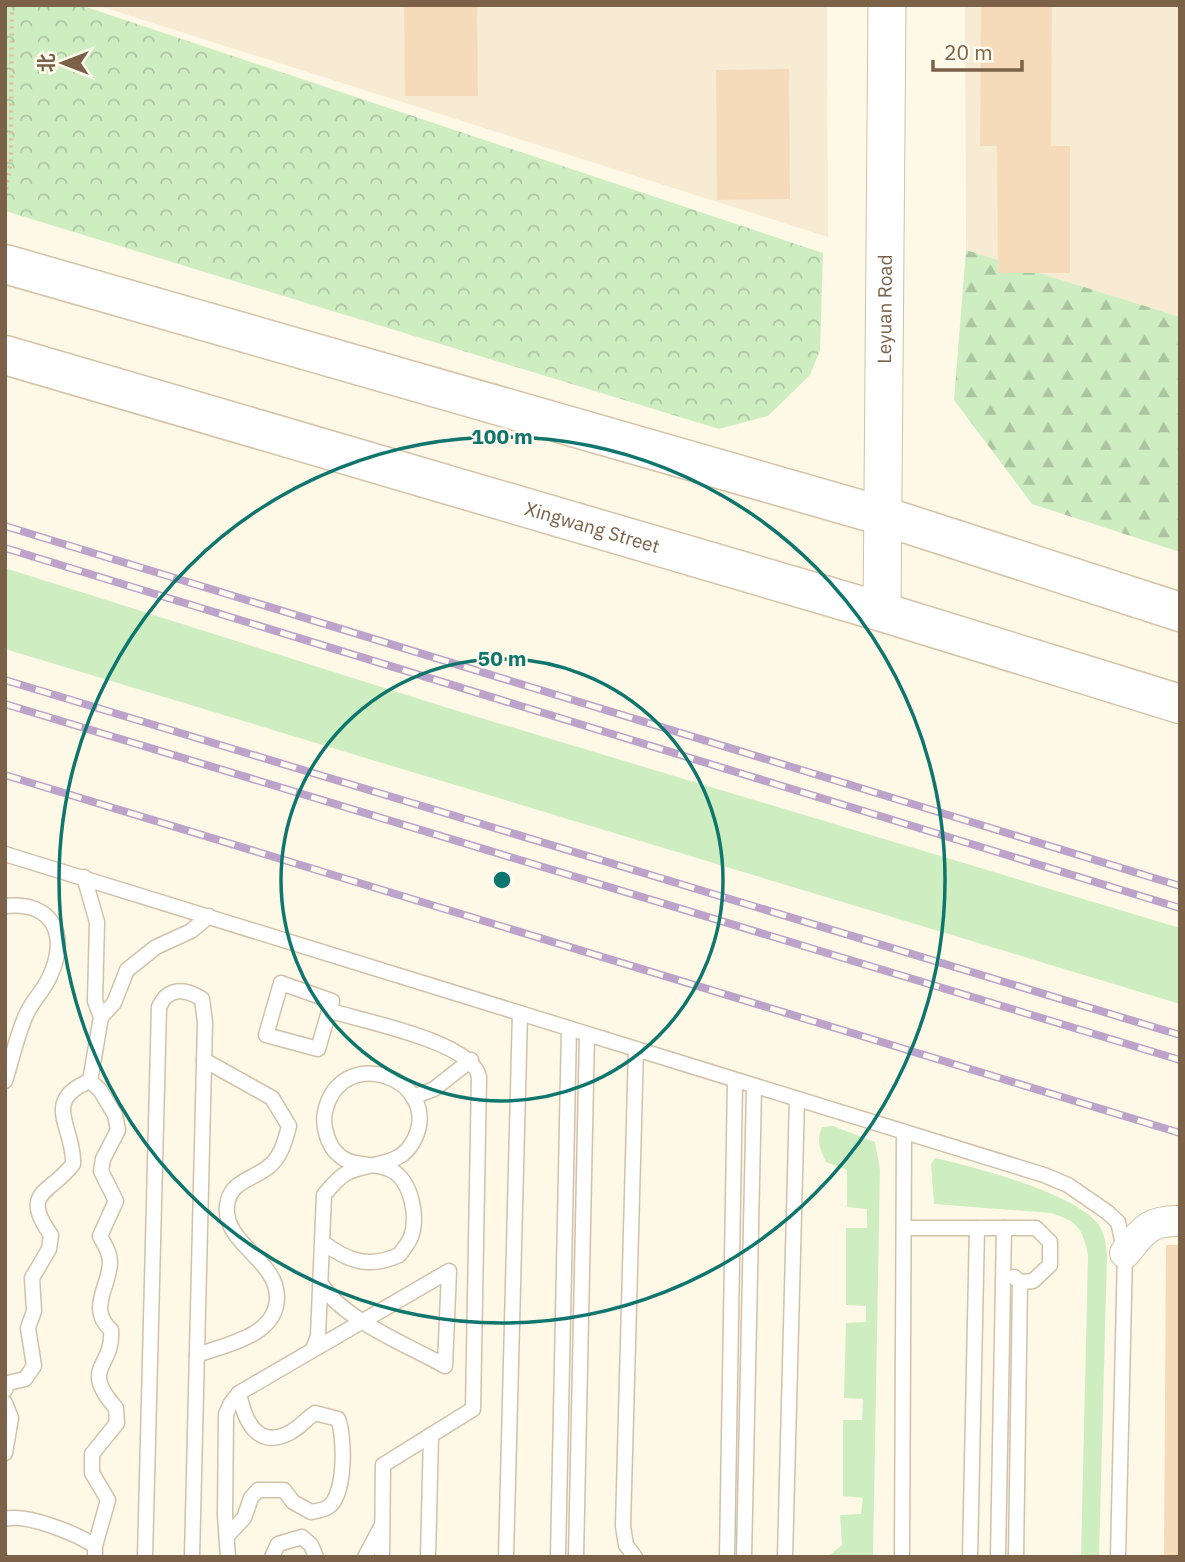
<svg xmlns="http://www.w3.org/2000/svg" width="1185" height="1562" viewBox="0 0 1185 1562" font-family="'IBM Plex Sans','Noto Sans SC',sans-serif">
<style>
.residential{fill:#f7ebd4}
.grass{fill:#ceeec2}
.forest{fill:url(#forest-firs)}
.park{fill:url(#park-crowns)}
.building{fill:#f6dbbb}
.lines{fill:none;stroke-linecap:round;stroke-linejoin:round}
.service-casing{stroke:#d2c1aa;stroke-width:17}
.minor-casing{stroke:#d2c1aa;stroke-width:32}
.tertiary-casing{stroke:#d2c1aa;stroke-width:39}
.secondary-casing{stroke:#d5c2a7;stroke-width:41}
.path{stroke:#dcbe9d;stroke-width:4.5;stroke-dasharray:2 5;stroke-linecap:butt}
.service{stroke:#fff;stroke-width:14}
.minor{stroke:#fff;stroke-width:30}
.tertiary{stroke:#fff;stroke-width:37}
.secondary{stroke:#fff;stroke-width:38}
.rail-casing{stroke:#bda2ca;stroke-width:8}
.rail{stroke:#fffbee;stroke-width:5;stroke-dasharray:16;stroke-linecap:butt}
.ring{fill:none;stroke:#0f766e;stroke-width:3.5}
.labels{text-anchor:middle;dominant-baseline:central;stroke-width:5;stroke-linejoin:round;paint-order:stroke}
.street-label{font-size:19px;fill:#7b6148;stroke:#fffbee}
.centre{fill:#0f766e;stroke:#fffbee;stroke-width:3.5}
.ring-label{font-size:21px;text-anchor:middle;font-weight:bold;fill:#0f766e;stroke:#fffbee;stroke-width:5;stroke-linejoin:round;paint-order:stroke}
</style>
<defs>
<pattern id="forest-firs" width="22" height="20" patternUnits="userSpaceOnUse" patternTransform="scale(1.75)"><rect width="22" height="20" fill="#ceeec2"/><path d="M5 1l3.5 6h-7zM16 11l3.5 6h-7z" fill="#acc4a0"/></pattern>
<pattern id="park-crowns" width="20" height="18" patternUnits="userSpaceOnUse" patternTransform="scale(1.75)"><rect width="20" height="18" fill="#ceeec2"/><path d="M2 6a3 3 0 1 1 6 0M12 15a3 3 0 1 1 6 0" fill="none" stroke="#acc4a0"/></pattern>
</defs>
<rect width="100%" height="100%" fill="#fef8e6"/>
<g class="residential">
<polygon points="96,5 827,5 828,237"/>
<polygon points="965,5 1180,5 1180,317 966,250"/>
</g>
<g class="grass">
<polygon points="5,568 448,708 1180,928 1180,1004 5,649"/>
<path d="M833,1126L875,1142L880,1170L873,1557H820L831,1554L842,1545L840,1515L861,1514L863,1498L843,1496V1420H862L863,1399L844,1398L846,1323L866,1322V1306L846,1305V1228H867V1209L847,1207V1170L826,1162C820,1149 816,1141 822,1127Z"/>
<path d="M935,1158C975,1167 1074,1193 1098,1224C1105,1233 1106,1245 1107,1255L1099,1557H1081L1088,1255C1082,1227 1078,1222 1051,1213L934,1204L931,1164Z"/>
</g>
<polygon class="forest" points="966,250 1180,317 1180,552 1032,504 954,400"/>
<polygon class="park" points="5,5 80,5 823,253 820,350 810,375 768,416 719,429 5,211"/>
<g class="building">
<polygon points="404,5 477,5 478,96 405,96"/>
<polygon points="981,5 1052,5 1051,146 1070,146 1070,273 998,273 997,146 980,146"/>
<polygon points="789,69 790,199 717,200 716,70"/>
<polygon points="1166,1245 1180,1245 1180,1557 1164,1557"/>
</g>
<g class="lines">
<g class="service-casing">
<g id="service">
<polyline points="5,854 1044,1175 1068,1185 1107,1212 1118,1222 1125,1253 1118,1557"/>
<polyline points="84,877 97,922 95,1001 101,1017 90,1081"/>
<path d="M5,906C53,901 69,935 50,976C44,990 33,1000 27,1013C17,1034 12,1059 5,1081"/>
<polygon points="281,983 332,1001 318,1049 266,1035"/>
<path d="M331,1011C363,1021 473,1042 479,1077L473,1409L383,1465L382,1557"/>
<polyline points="101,1017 114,1003 127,970 156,947 191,931 209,916"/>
<path d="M90,1081L100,1090L115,1115L118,1130L103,1159L101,1171L116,1201L100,1236C104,1244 110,1252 110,1262C110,1286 87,1309 111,1330C114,1369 79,1366 116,1408L117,1423L92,1454V1473L108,1500L95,1546"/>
<polyline points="413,1097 434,1089 471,1060"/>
<polyline points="904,1228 1036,1228 1050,1242 1050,1265 1033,1281 1020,1282 1014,1277"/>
<path d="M313,1349L318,1336L324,1195C331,1187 337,1178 347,1173C371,1161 402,1168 415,1138C442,1078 340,1042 325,1112C322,1126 328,1147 340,1156C354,1168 375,1162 391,1170C412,1181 418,1217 411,1237C408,1244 403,1250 399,1255C368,1269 348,1261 322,1242"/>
<path d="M197,1355C227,1344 277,1336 277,1297C277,1260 223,1243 227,1206C229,1182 251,1180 267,1168C281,1158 285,1141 289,1126L272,1098L204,1060"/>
<path d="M5,1390L8,1383L25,1379L34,1366L28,1328L34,1311L32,1278L49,1249L51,1235C19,1191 52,1193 73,1164C75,1128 40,1101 90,1081"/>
<polyline points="5,1403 11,1418 5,1453"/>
<path d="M5,1519C27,1513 77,1534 95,1546V1557"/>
<path d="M229,1534L244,1518L251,1498L258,1490H284L293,1502L311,1512C316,1511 324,1510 328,1507C346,1496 345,1437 338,1419L315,1413C306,1419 298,1429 289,1433C256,1450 244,1418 239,1393"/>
<path d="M145,1557L159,1007C168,987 185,988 202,999L205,1022L192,1557"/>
<path d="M228,1557L225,1516L226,1414L231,1403L239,1393L449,1271L445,1366C406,1344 345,1321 321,1284"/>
<polyline points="272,1557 278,1544 302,1537 311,1545 316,1557"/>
<polyline points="365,1557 381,1527"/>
<polyline points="428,1557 431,1435"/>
<polyline points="506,1557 520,1013"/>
<polyline points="558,1557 569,1028"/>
<polyline points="576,1557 587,1034"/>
<polyline points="635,1557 626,1545 623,1526 636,1049"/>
<polyline points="727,1557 735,1081"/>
<polyline points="744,1557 754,1087"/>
<polyline points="785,1557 797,1099"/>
<polyline points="902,1557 904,1132"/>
<polyline points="970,1557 977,1228"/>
<polyline points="998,1557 1004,1228"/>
<polyline points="1016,1557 1020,1282"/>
</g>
</g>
<g class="minor-casing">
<path id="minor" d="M1125,1253C1143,1231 1149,1220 1180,1221"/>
</g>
<g class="tertiary-casing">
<g id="tertiary">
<path id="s1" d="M882,612L887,5"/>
</g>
</g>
<g class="secondary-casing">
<g id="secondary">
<polyline points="5,264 883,516 1180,612"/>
<path id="s2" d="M5,355L882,612L1180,704"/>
</g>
</g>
<polyline class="path" points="5,196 11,159 12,5"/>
<use href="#service" class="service"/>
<use href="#minor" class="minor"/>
<use href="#tertiary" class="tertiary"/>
<use href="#secondary" class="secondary"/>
<g class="rail-casing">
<g id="rail">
<polyline points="5,526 1180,886"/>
<polyline points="5,548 1180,908"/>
<polyline points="5,680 1180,1035"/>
<polyline points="5,704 1180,1060"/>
<polyline points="5,775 1180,1133"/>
</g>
</g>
<use href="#rail" class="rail"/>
</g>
<g class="ring">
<circle cx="502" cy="880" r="221"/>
<circle cx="502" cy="880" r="443"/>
</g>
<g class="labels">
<g class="street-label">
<text stroke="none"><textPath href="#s1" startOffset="303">Leyuan Road</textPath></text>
<text stroke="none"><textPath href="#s2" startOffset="612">Xingwang Street</textPath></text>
</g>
</g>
<circle cx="502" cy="880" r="10" class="centre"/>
<g class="ring-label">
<text x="502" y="444">100 m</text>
<text x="502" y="666">50 m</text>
</g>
<rect width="1185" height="1562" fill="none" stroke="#7b6148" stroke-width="14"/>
<g transform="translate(63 63) rotate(270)" stroke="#fffbee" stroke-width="5" paint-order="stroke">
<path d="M0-5L12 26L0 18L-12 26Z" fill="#7b6148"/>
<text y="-10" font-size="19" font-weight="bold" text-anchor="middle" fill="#7b6148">北</text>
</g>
<path d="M933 60v10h89v-10" fill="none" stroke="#7b6148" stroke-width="3.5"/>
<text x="944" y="60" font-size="21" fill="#7b6148" stroke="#fffbee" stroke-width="5" paint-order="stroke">20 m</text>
</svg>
